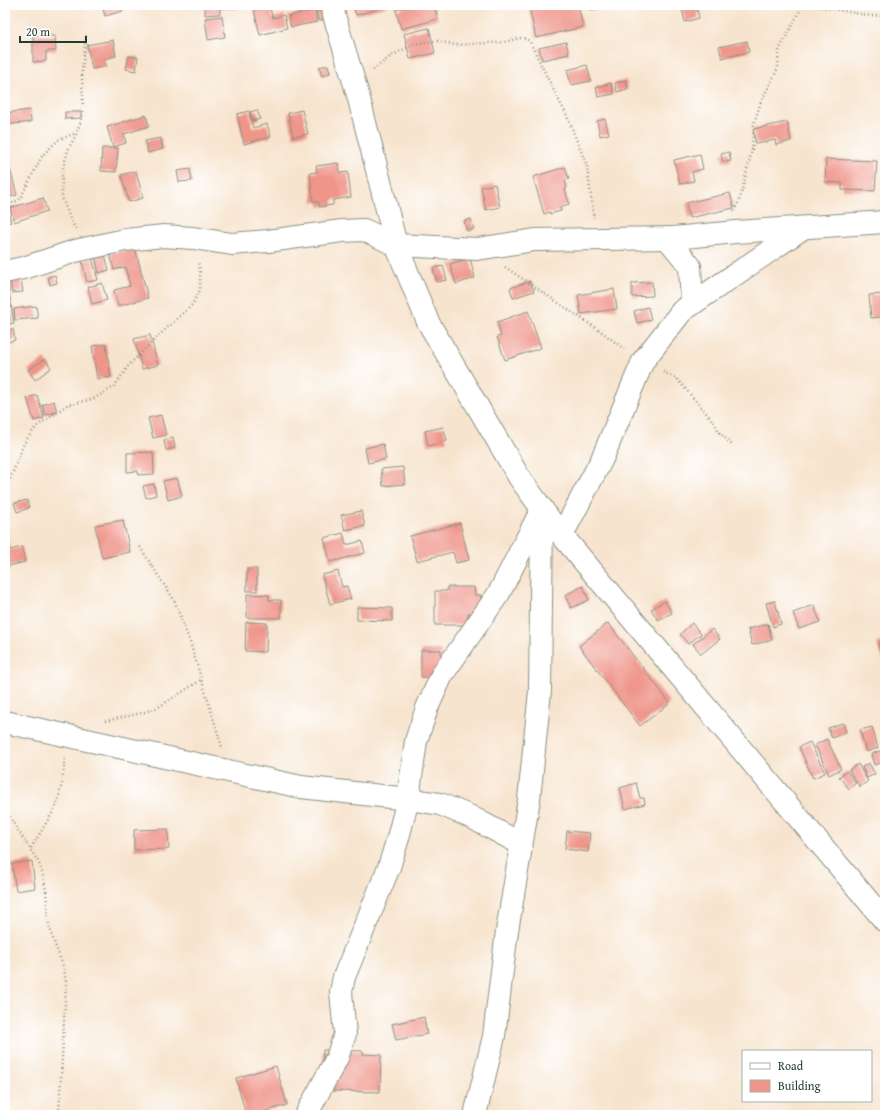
<svg xmlns="http://www.w3.org/2000/svg" width="890" height="1120" viewBox="0 0 890 1120" font-family="'Gentium Book Plus',serif">
<style>
.building{fill:#ef958a}
.lines{fill:none;stroke-linecap:round;stroke-linejoin:round}
.minor-casing{stroke:#8b9081;stroke-width:24}
.path{stroke:#8b9081;stroke-width:2.5;stroke-dasharray:1 3;stroke-linecap:butt}
.minor{stroke:#fff;stroke-width:22}
</style>
<rect width="100%" height="100%" fill="#fff"/>
<filter id="ink" filterUnits="userSpaceOnUse"><feTurbulence type="fractalNoise" baseFrequency=".025" numOctaves="2"/><feDisplacementMap in="SourceGraphic" scale="8" xChannelSelector="R" yChannelSelector="G"/><feConvolveMatrix kernelMatrix="1 2 1 2 8 2 1 2 1" color-interpolation-filters="sRGB"/></filter>
<filter id="wash" filterUnits="userSpaceOnUse"><feTurbulence type="fractalNoise" baseFrequency=".012" numOctaves="4" result="noise"/><feDisplacementMap in="SourceGraphic" scale="16" xChannelSelector="R" yChannelSelector="G"/><feGaussianBlur stdDeviation="0.9" result="paint"/><feColorMatrix in="noise" values="0 0 0 0 0 0 0 0 0 0 0 0 0 0 0 0 0 1.4 0 .05"/><feComposite in="paint" operator="in"/></filter>
<g filter="url(#wash)">
<rect width="100%" height="100%" fill="#f7e4ce"/>
<g id="blocks">
<g class="building">
<polygon points="102,5 122,5 123,11 105,16"/>
<polygon points="205,5 237,5 237,8 220,8 220,14 205,15"/>
<polygon points="353,5 386,5 386,7 356,15"/>
<polygon points="414,5 434,5 438,19 401,29 396,10"/>
<polygon points="539,5 578,5 583,27 536,38 529,7"/>
<polygon points="590,5 609,5 609,6 591,10"/>
<polygon points="681,5 696,5 699,18 685,22"/>
<polygon points="269,6 273,18 284,15 287,28 260,35 254,10"/>
<polygon points="315,10 317,22 291,27 288,16"/>
<polygon points="323,10 325,19 319,21 316,12"/>
<polygon points="222,16 225,37 208,40 205,18"/>
<polygon points="429,28 435,53 410,59 404,34"/>
<polygon points="33,36 55,36 56,51 46,51 46,61 33,62"/>
<polygon points="113,40 116,56 104,59 106,66 92,69 87,45"/>
<polygon points="747,41 749,52 722,58 719,47"/>
<polygon points="566,42 569,54 542,60 539,48"/>
<polygon points="129,56 138,57 136,71 126,69"/>
<polygon points="328,65 330,73 322,76 319,67"/>
<polygon points="587,65 591,81 571,85 567,70"/>
<polygon points="626,80 628,89 617,92 615,83"/>
<polygon points="611,83 614,94 598,97 596,87"/>
<polygon points="30,110 31,122 5,125 5,113"/>
<polygon points="257,110 260,119 253,121 250,112"/>
<polygon points="302,110 308,134 293,137 288,113"/>
<polygon points="249,111 253,128 267,124 271,137 244,144 237,114"/>
<polygon points="65,112 81,112 81,118 65,119"/>
<polygon points="146,115 149,126 124,134 126,143 113,147 107,127"/>
<polygon points="605,119 609,134 600,136 597,121"/>
<polygon points="787,122 791,141 776,145 775,140 756,144 753,129"/>
<polygon points="161,138 163,149 148,153 145,141"/>
<polygon points="102,148 118,148 116,172 101,171"/>
<polygon points="729,152 731,161 723,162 721,154"/>
<polygon points="700,154 703,169 692,172 694,181 680,184 674,160"/>
<polygon points="826,159 877,161 875,191 842,190 842,183 825,182"/>
<polygon points="5,161 8,161 17,195 5,198"/>
<polygon points="338,163 340,173 348,172 351,197 333,200 333,205 319,207 319,202 313,202 310,173 317,172 316,166"/>
<polygon points="565,167 569,179 565,180 567,188 565,189 569,204 560,207 561,211 550,214 550,212 544,214 533,177"/>
<polygon points="190,169 192,181 179,182 177,171"/>
<polygon points="136,171 143,198 129,202 121,175"/>
<polygon points="495,184 500,207 486,210 481,187"/>
<polygon points="730,193 734,208 689,218 686,203"/>
<polygon points="43,198 47,211 14,222 10,208"/>
<polygon points="5,202 11,222 5,224"/>
<polygon points="471,219 474,229 467,231 464,221"/>
<polygon points="135,248 148,298 118,306 114,290 130,286 125,267 114,270 110,254"/>
<polygon points="104,251 109,270 99,273 94,253"/>
<polygon points="92,258 98,280 87,282 82,261"/>
<polygon points="470,258 475,278 456,284 450,264"/>
<polygon points="443,266 447,280 437,282 433,268"/>
<polygon points="55,275 57,283 50,285 48,277"/>
<polygon points="21,279 23,292 12,293 10,281"/>
<polygon points="530,281 534,291 513,298 510,288"/>
<polygon points="652,282 653,296 632,297 632,283"/>
<polygon points="102,283 107,300 92,304 88,287"/>
<polygon points="5,285 8,285 14,323 5,325"/>
<polygon points="614,289 617,309 581,314 578,295"/>
<polygon points="885,294 885,322 881,322 881,317 871,318 869,295"/>
<polygon points="36,306 38,318 15,320 14,309"/>
<polygon points="648,307 651,320 637,323 634,311"/>
<polygon points="528,311 541,348 505,360 497,337 501,336 497,322"/>
<polygon points="13,329 15,340 5,343 5,331"/>
<polygon points="150,335 158,365 142,369 134,339"/>
<polygon points="106,344 111,377 97,379 92,346"/>
<polygon points="45,359 51,368 35,380 28,370"/>
<polygon points="37,395 44,418 34,421 27,398"/>
<polygon points="54,401 57,412 45,415 42,405"/>
<polygon points="161,415 166,435 153,438 148,418"/>
<polygon points="443,427 447,441 428,446 425,431"/>
<polygon points="173,437 175,448 166,450 164,440"/>
<polygon points="383,444 386,459 368,463 365,448"/>
<polygon points="153,452 154,474 138,475 138,471 127,472 127,453"/>
<polygon points="403,467 405,484 383,486 381,469"/>
<polygon points="177,478 182,496 168,500 163,481"/>
<polygon points="154,484 156,495 146,498 143,486"/>
<polygon points="27,500 29,508 17,512 14,503"/>
<polygon points="361,511 365,526 345,530 341,515"/>
<polygon points="123,520 130,552 102,558 95,525"/>
<polygon points="460,523 469,560 456,563 453,552 417,561 410,536"/>
<polygon points="343,533 346,545 362,541 365,553 330,562 324,538"/>
<polygon points="7,537 10,550 22,547 25,562 5,567 5,538"/>
<rect x="247" y="569" width="10" height="22"/>
<polygon points="338,571 342,587 347,586 351,599 330,604 322,575"/>
<polygon points="583,586 589,600 571,608 565,595"/>
<polygon points="447,587 474,587 475,595 481,595 481,614 468,613 468,625 435,625 435,591 447,591"/>
<polygon points="247,594 269,595 269,600 281,600 281,618 247,618"/>
<polygon points="665,601 672,613 658,620 651,609"/>
<polygon points="775,601 781,624 773,627 766,603"/>
<polygon points="814,605 820,622 799,629 793,613"/>
<polygon points="357,607 392,608 392,621 357,620"/>
<polygon points="246,622 267,623 266,652 245,651"/>
<polygon points="608,623 670,703 640,726 579,646"/>
<polygon points="692,623 701,634 688,644 680,634"/>
<polygon points="768,624 772,640 752,645 748,629"/>
<polygon points="712,629 720,639 701,654 693,644"/>
<polygon points="885,640 885,663 877,644"/>
<polygon points="421,650 441,650 441,656 454,656 453,678 421,677"/>
<polygon points="843,723 846,732 832,738 828,728"/>
<polygon points="872,727 878,748 866,752 860,730"/>
<polygon points="827,739 841,769 829,775 815,745"/>
<polygon points="810,742 825,773 813,778 799,747"/>
<polygon points="880,751 884,762 874,765 871,754"/>
<polygon points="869,763 875,774 867,778 862,767"/>
<polygon points="858,764 868,781 860,787 849,770"/>
<polygon points="847,771 856,783 849,789 839,777"/>
<polygon points="636,783 640,798 644,798 645,804 625,809 620,788"/>
<polygon points="168,829 169,849 134,850 134,830"/>
<polygon points="567,831 590,833 588,852 565,849"/>
<polygon points="32,861 35,888 16,891 12,864"/>
<polygon points="424,1017 427,1034 396,1040 392,1024"/>
<polygon points="323,1050 363,1051 363,1054 381,1055 380,1092 332,1091 332,1073 322,1072"/>
<polygon points="276,1066 287,1105 252,1115 246,1115 236,1078"/>
</g>
</g>
</g>
<g filter="url(#ink)">
<use href="#blocks" fill-opacity="0" stroke="#8b9081" stroke-width="1"/>
<g class="lines">
<g class="minor-casing">
<g id="minor">
<polyline points="331,5 358,95 396,245 428,322 519,477 555,527 885,921"/>
<polyline points="667,238 690,266 692,304"/>
<polyline points="5,272 27,267 75,251 125,240 164,236 193,238 232,244 268,241 342,231 364,230 396,245 477,249 535,240 673,238 736,232 885,222"/>
<polyline points="562,535 602,459 643,361 682,311 803,228"/>
<polyline points="5,722 301,787 408,799 440,804 471,817 521,844"/>
<polyline points="306,1115 337,1058 345,1034 341,992 344,977 389,867 398,838 408,799 416,741 427,708 442,675 499,593 542,509"/>
<polyline points="475,1115 494,1036 507,931 529,799 534,750 540,691 542,516"/>
</g>
</g>
<g class="path">
<polyline points="809,5 872,16 885,15"/>
<polyline points="373,70 391,56 414,44 425,42 438,41 455,45 504,42 520,38 527,39 530,42 546,75 567,116 587,166 594,218"/>
<polyline points="5,207 20,199 42,156 58,140 76,133"/>
<polyline points="734,211 740,199 752,150 754,123 761,102 778,68 779,50 803,5"/>
<polyline points="76,229 71,221 62,198 62,172 68,150 77,133 83,113 82,71 86,35"/>
<polyline points="505,267 606,335 624,349"/>
<polyline points="663,372 676,378 713,421 720,433 732,445"/>
<polyline points="5,490 15,467 24,443 36,427 67,405 93,399 114,387 129,365 154,340 192,305 200,290 200,270 198,261"/>
<polyline points="140,547 174,600 190,642 222,747"/>
<polyline points="105,721 142,713 157,708 201,680"/>
<polyline points="5,810 39,863 42,872 46,890 48,920 52,936 64,969 66,983 59,1115"/>
<polyline points="31,848 57,805 62,783 65,757"/>
</g>
<use href="#minor" class="minor"/>
</g>
</g>
<rect width="890" height="1120" fill="none" stroke="#fff" stroke-width="20"/>
<rect x="742" y="1050" width="130" height="52" fill="#ffffff" stroke="#a5b1ae"/>
<rect x="750" y="1063" width="20" height="6" fill="#ffffff" stroke="#a5b1ae"/>
<text x="778" y="1070" font-size="12" fill="#1f3d34">Road</text>
<rect x="750" y="1080" width="20" height="12" fill="#ef958a" stroke="#a5b1ae"/>
<text x="778" y="1090" font-size="12" fill="#1f3d34">Building</text>
<path d="M20 36v6h66v-6" fill="none" stroke="#1f3d34" stroke-width="2"/>
<text x="26" y="36" font-size="12" fill="#1f3d34" stroke="#ffffff" stroke-width="3" paint-order="stroke">20 m</text>
</svg>
